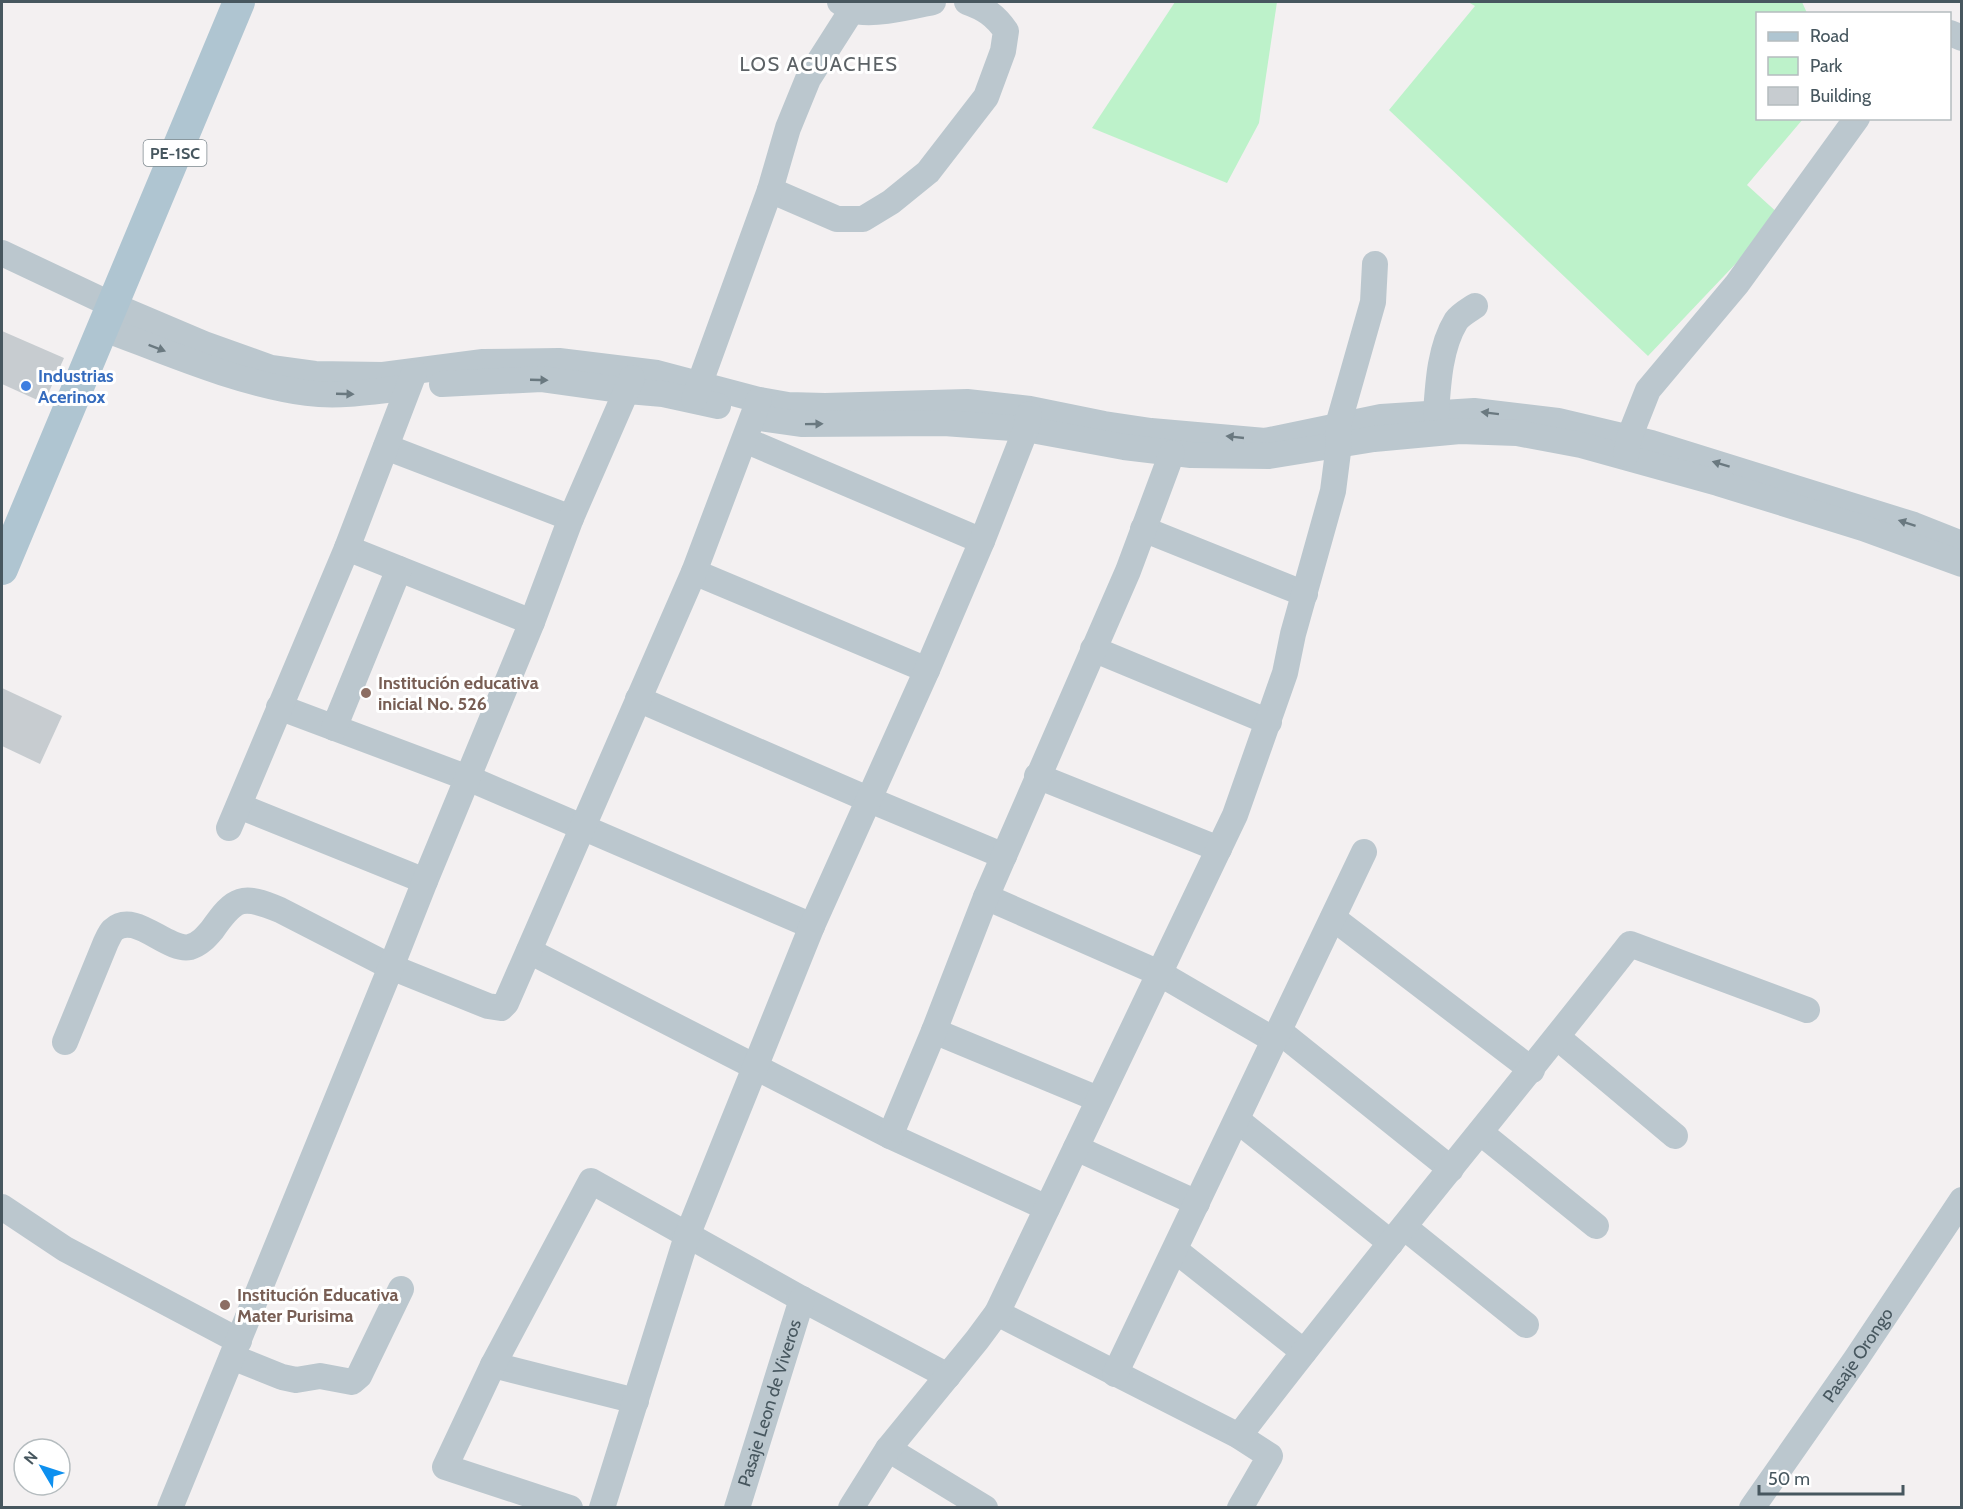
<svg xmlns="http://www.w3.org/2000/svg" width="1963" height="1509" viewBox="0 0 1963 1509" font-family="Cabin,sans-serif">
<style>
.green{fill:#bdf2ca}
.building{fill:#c7ccd0}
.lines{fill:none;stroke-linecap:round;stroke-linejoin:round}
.minor{stroke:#bbc7ce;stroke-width:26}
.major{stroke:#afc5d1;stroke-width:32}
.oneway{fill:#6a7980}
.shop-dot{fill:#3f7fe0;stroke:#fff;stroke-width:2}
.education-dot{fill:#8d6e63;stroke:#fff;stroke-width:2}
.labels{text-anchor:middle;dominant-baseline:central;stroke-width:6;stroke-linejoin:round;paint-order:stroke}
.shield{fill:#fff;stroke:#7e898f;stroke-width:1.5}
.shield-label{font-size:16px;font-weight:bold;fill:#47575f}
.shop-label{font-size:18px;font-weight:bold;fill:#366cbe;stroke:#fff;text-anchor:start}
.education-label{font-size:18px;font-weight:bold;fill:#785e54;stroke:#fff;text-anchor:start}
.street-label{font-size:18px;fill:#47575f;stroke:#fff}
.neighbourhood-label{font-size:20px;letter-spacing:1.5px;fill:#5c6266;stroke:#fff}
</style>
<rect width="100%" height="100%" fill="#f3f0f1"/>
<g class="green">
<polygon points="1175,2 1277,2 1259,123 1227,183 1092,128"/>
<polygon points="1468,2 1802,2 1807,13 1758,14 1758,118 1803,119 1747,185 1781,216 1648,356 1389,110 1475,6"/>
</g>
<g class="building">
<polygon points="2,331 64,358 44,403 2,384"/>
<polygon points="2,688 62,716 40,764 2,746"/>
</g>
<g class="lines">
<g class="minor">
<path d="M840,2C843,4 848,8 852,10C871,17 914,6 933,2"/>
<polyline points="1950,33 1962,38"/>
<path d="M770,190L837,219H863L891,202L928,172L986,97L1003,51L1006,31C995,15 984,8 967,2"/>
<polyline points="2,253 112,305 204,344 271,368 315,374 383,375 483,362 559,361 657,373 759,400 788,405 825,406 967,402 1030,409 1104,424 1151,431 1265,441 1381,417 1474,411 1558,421 1651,443 1914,525 1962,544"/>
<path d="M102,328C169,353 236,383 307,393C339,397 371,392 403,388"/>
<polyline points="442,384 542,379 628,391 663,394 718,406"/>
<polyline points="694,399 770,190 788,128 808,79 852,10"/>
<path d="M1436,414C1438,383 1440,347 1456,321C1460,315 1469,310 1475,306"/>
<polyline points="759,418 801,424 944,423 1026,429 1124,447 1191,455 1269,456 1374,439 1460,431 1517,433 1581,445 1718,483 1863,528 1962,564"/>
<polyline points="745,440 982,541"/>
<polyline points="386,447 571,518"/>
<polyline points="1626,454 1629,438 1648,390 1737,284 1857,118"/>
<polyline points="1143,529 1305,594"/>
<polyline points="347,548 532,622"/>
<polyline points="694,572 927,670"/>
<polyline points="1093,649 1269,722"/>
<polyline points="638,699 870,800 1004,856"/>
<polyline points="279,707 468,778 812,926"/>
<polyline points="334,728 399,569"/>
<polyline points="1037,776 1219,849"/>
<polyline points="239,806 425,881"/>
<polyline points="229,828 347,548 414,373"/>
<polyline points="986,897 1159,973 1274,1040"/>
<polyline points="1333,918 1532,1070"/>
<polyline points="529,951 890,1136 1047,1208"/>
<polyline points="934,1031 1098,1099"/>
<polyline points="1279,1031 1451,1169"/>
<polyline points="1557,1037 1675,1136"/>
<path d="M65,1042L106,942C108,938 110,933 113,930C135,910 167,952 190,947C200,944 206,937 212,930C235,897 242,894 280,910L391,967L488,1006L501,1008L506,1003L694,572L759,400"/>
<polyline points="1237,1120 1391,1243"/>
<polyline points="1481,1133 1596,1226"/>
<polyline points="890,1136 934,1031 986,897 1128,571 1172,453"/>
<polyline points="1076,1148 1197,1203"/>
<polyline points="2,1207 65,1249 239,1341"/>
<polyline points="1404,1227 1526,1325"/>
<polyline points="1175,1250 1304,1352"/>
<polyline points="997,1313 1239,1436 1270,1456 1240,1508"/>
<polyline points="232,1357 282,1377 296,1380 320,1376 352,1382 359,1376 401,1289"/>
<polyline points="493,1365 636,1401"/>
<polyline points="1115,1374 1364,852"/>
<path d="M1239,1436C1366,1269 1501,1109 1630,944L1807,1010"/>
<polyline points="888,1449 985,1508"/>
<polyline points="170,1508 391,967 425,881 532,622 571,518 632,378"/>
<polyline points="570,1508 445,1467 493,1365 591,1181 802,1299 948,1376"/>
<polyline points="602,1508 687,1236 812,926 927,670 982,541 1026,429 1029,414"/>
<path id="s1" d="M737,1508L802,1299"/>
<polyline points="851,1508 888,1449 977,1340 997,1313 1235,815 1285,673 1293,634 1333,491 1339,444 1338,425 1373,302 1375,264"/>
<path id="s2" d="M1752,1508L1856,1359L1962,1200"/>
</g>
<polyline class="major" points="2,569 239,2"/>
</g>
<defs><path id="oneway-solid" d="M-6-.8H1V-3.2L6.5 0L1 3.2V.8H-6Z" transform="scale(1.5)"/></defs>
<g class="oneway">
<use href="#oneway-solid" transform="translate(157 348) rotate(21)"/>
<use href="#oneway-solid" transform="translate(539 380) rotate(2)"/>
<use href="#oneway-solid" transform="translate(345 394) rotate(2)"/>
<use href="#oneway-solid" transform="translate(1490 413) rotate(-173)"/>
<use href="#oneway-solid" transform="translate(814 424) rotate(-1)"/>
<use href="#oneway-solid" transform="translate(1235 437) rotate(-174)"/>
<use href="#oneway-solid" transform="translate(1721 464) rotate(-163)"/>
<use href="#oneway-solid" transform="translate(1907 523) rotate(-162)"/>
</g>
<circle class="shop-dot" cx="26" cy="386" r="6"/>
<g class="education-dot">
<circle cx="366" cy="693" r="6"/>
<circle cx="225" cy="1305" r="6"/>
</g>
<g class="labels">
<rect class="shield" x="143.5" y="140" width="63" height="26" rx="4.5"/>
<g class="shield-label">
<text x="175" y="153">PE-1SC</text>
</g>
<g class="shop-label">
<text x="38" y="376">Industrias<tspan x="38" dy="21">Acerinox</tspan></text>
</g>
<g class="education-label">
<text x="378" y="683">Institución educativa<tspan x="378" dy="21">inicial No. 526</tspan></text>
<text x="237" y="1295">Institución Educativa<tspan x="237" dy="21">Mater Purisima</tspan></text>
</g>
<g class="street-label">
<text stroke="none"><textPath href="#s2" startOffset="186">Pasaje Orongo</textPath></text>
<text stroke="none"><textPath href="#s1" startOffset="110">Pasaje Leon de Viveros</textPath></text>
</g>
<g class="neighbourhood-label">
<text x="819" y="64">LOS ACUACHES</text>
</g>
</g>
<rect width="1963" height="1509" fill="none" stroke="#47575f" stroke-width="6"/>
<rect x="1756" y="12" width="195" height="108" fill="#ffffff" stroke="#b5bcbf" stroke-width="1.5"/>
<rect x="1768" y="32" width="30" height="9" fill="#afc5d1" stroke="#b5bcbf" stroke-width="1.5"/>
<text x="1810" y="42" font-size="18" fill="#47575f">Road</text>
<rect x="1768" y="57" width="30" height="18" fill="#bdf2ca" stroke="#b5bcbf" stroke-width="1.5"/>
<text x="1810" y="72" font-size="18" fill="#47575f">Park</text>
<rect x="1768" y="87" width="30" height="18" fill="#c7ccd0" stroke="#b5bcbf" stroke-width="1.5"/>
<text x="1810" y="102" font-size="18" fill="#47575f">Building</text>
<g transform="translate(42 1467) rotate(309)"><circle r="28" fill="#ffffff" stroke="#b5bcbf" stroke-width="1.5"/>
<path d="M0-4.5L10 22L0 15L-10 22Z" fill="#0e90ef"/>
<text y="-9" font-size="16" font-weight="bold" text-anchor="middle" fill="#47575f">N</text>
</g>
<path d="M1759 1485v9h144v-9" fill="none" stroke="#47575f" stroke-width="3"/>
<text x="1768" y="1485" font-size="18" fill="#47575f" stroke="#ffffff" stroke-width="4.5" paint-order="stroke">50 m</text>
</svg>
